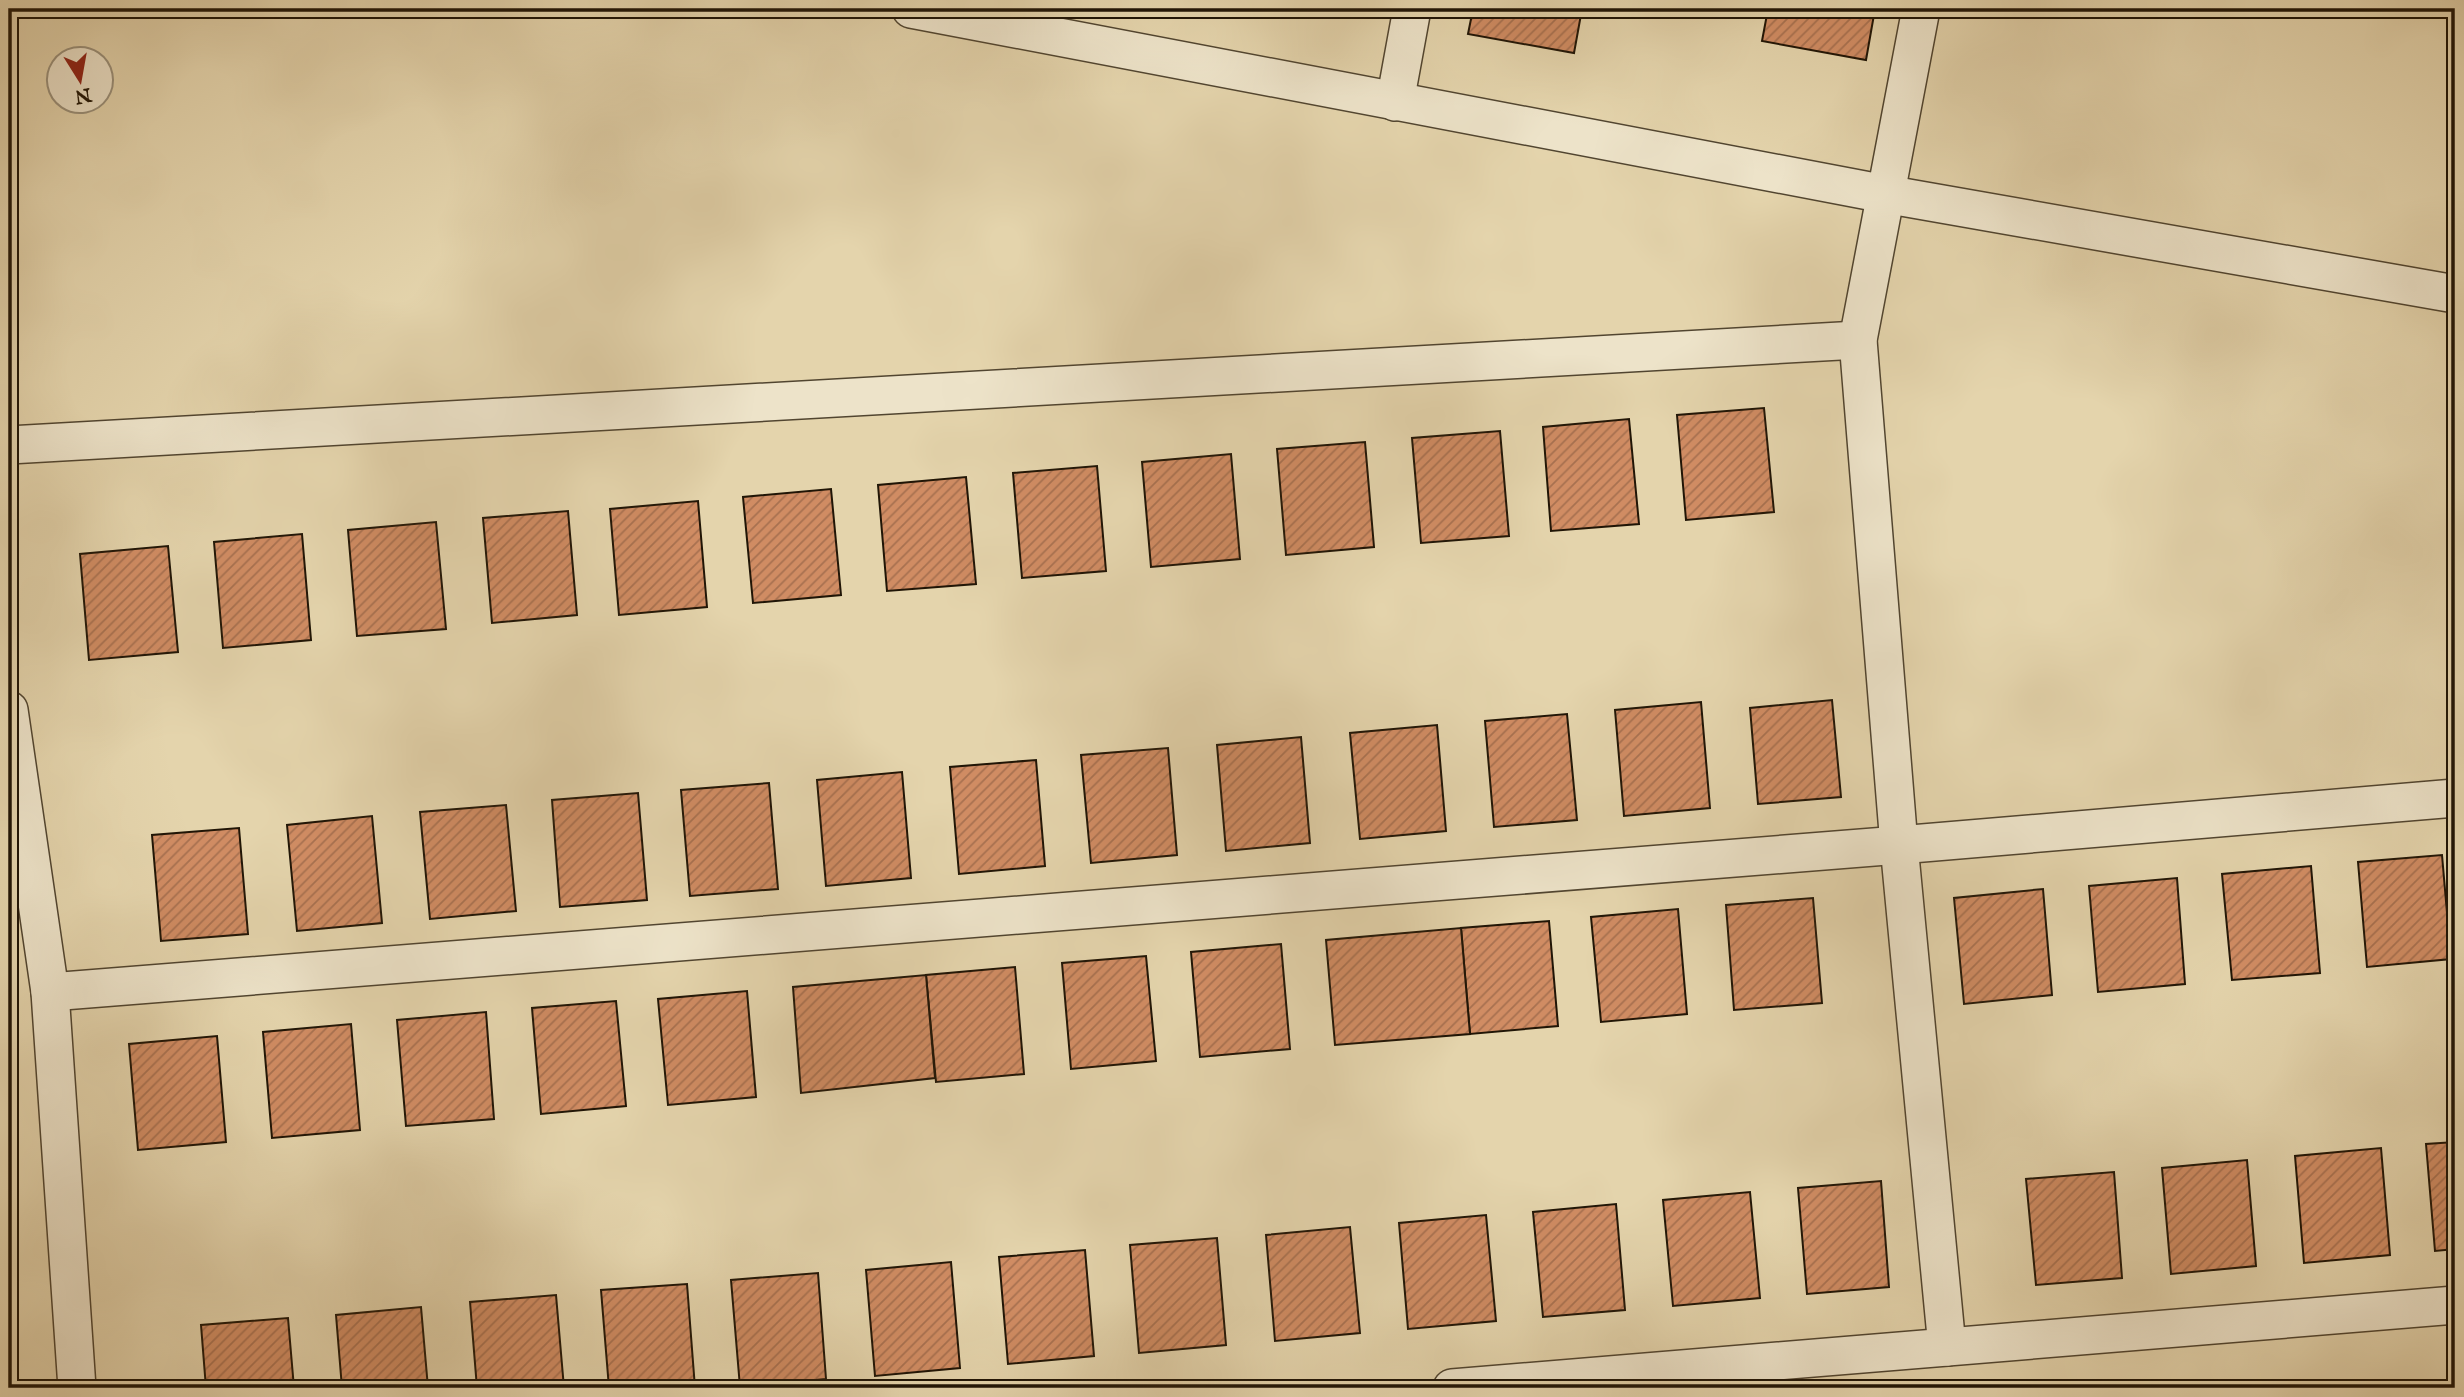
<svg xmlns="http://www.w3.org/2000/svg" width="2464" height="1397" viewBox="0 0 2464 1397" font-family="'IM FELL English',serif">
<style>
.building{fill:url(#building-hatch);stroke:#201506;stroke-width:2}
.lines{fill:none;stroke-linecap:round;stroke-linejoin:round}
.street-casing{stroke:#514530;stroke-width:40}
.street{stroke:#ede3c9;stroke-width:37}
</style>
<defs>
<pattern id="building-hatch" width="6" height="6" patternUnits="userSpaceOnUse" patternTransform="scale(1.75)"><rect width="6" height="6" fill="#d08c63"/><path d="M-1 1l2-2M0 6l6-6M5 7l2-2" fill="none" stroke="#a87150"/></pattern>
</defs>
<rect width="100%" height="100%" fill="#e4d4ac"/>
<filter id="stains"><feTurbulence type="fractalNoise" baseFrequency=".00286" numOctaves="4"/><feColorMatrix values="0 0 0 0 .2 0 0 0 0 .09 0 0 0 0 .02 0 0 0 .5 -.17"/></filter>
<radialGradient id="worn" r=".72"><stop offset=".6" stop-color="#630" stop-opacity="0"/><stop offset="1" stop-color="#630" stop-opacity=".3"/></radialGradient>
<g class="building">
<polygon points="1473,9 1582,9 1574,53 1468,34"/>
<polygon points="1768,9 1875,9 1866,60 1762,41"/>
<polygon points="1764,408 1774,512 1686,520 1677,415"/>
<polygon points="1629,419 1639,524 1551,531 1543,427"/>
<polygon points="1500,431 1509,536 1421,543 1412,438"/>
<polygon points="1365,442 1374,547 1286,555 1277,449"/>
<polygon points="1231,454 1240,559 1151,567 1142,462"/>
<polygon points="1097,466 1106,571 1022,578 1013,473"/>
<polygon points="966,477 976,584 887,591 878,485"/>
<polygon points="831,489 841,595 753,603 743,497"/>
<polygon points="698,501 707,607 619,615 610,509"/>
<polygon points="568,511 577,615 492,623 483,518"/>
<polygon points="436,522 446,629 357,636 348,530"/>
<polygon points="302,534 311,640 223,648 214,542"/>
<polygon points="168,546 178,652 89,660 80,554"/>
<polygon points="1832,700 1841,797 1758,804 1750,708"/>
<polygon points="1701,702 1710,808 1624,816 1615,710"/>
<polygon points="1567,714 1577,820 1494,827 1485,721"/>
<polygon points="1437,725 1446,831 1360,839 1350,733"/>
<polygon points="1301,737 1310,843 1226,851 1217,745"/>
<polygon points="1168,748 1177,855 1091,863 1081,755"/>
<polygon points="1036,760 1045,866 959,874 950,767"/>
<polygon points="902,772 911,878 826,886 817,780"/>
<polygon points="769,783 778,889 690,896 681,790"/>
<polygon points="638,793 647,900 560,907 552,800"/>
<polygon points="506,805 516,911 430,919 420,812"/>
<polygon points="372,816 382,923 297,931 287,825"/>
<polygon points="239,828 248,934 161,941 152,835"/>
<polygon points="2442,855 2451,959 2367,967 2358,862"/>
<polygon points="2311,866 2320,973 2232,980 2222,874"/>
<polygon points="2177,878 2185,984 2098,992 2089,886"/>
<polygon points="2043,889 2052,995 1964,1004 1954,898"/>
<polygon points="1813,898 1822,1003 1734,1010 1726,905"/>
<polygon points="1678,909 1687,1014 1601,1022 1591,917"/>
<polygon points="1549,921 1558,1026 1470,1034 1461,928"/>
<polygon points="1461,928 1470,1034 1335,1045 1326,940"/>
<polygon points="1281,944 1290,1049 1200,1057 1191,952"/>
<polygon points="1146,956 1156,1061 1071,1069 1062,963"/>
<polygon points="1015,967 1024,1074 936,1082 926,975"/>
<polygon points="926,975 935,1078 801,1093 793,987"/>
<polygon points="747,991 756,1097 668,1105 658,999"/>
<polygon points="616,1001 626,1106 541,1114 532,1008"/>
<polygon points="486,1012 494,1119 406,1126 397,1020"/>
<polygon points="351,1024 360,1130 272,1138 263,1032"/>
<polygon points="217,1036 226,1142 138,1150 129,1044"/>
<polygon points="2455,1142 2455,1249 2435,1251 2426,1144"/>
<polygon points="2381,1148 2390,1255 2304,1263 2295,1156"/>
<polygon points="2247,1160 2256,1266 2171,1274 2162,1168"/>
<polygon points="2114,1172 2122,1278 2036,1285 2026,1179"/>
<polygon points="1881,1181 1889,1287 1807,1294 1798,1188"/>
<polygon points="1750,1192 1760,1298 1673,1306 1663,1200"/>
<polygon points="1616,1204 1625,1310 1543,1317 1533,1212"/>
<polygon points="1486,1215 1496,1321 1408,1329 1399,1223"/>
<polygon points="1350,1227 1360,1333 1275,1341 1266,1235"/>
<polygon points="1217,1238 1226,1345 1139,1353 1130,1245"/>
<polygon points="1085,1250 1094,1356 1008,1364 999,1257"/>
<polygon points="951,1262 960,1368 875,1376 866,1270"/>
<polygon points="818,1273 826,1379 740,1387 731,1280"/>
<polygon points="687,1284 695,1388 609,1388 601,1290"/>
<polygon points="556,1295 564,1388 477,1388 470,1302"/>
<polygon points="421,1307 428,1388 342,1388 336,1315"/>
<polygon points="288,1318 294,1388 206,1388 201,1325"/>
</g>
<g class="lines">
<g class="street-casing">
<g id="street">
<polyline points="911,9 1885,194 2455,294"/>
<polyline points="1921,9 1858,340 1899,845 1947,1347"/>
<polyline points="1395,102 1412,9"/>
<polyline points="9,445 1858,340"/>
<polyline points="9,710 50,992 77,1388"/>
<polyline points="50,992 1899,845 2455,798"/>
<polyline points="1452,1388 2455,1305"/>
</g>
</g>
<use href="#street" class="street"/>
</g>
<rect width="2464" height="1397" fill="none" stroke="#e4d4ac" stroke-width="35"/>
<rect x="10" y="10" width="2443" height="1376" fill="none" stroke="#201506" stroke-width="3.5"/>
<rect x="18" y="18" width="2429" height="1362" fill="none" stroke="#201506" stroke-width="2"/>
<g transform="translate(80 80) rotate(169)"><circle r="33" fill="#ede3c9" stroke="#9b917b" stroke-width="2"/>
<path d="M0-5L12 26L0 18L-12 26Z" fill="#8f2418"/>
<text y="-10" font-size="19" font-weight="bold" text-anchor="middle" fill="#201506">N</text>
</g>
<rect width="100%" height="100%" filter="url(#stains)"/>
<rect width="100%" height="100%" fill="url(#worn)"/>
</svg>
